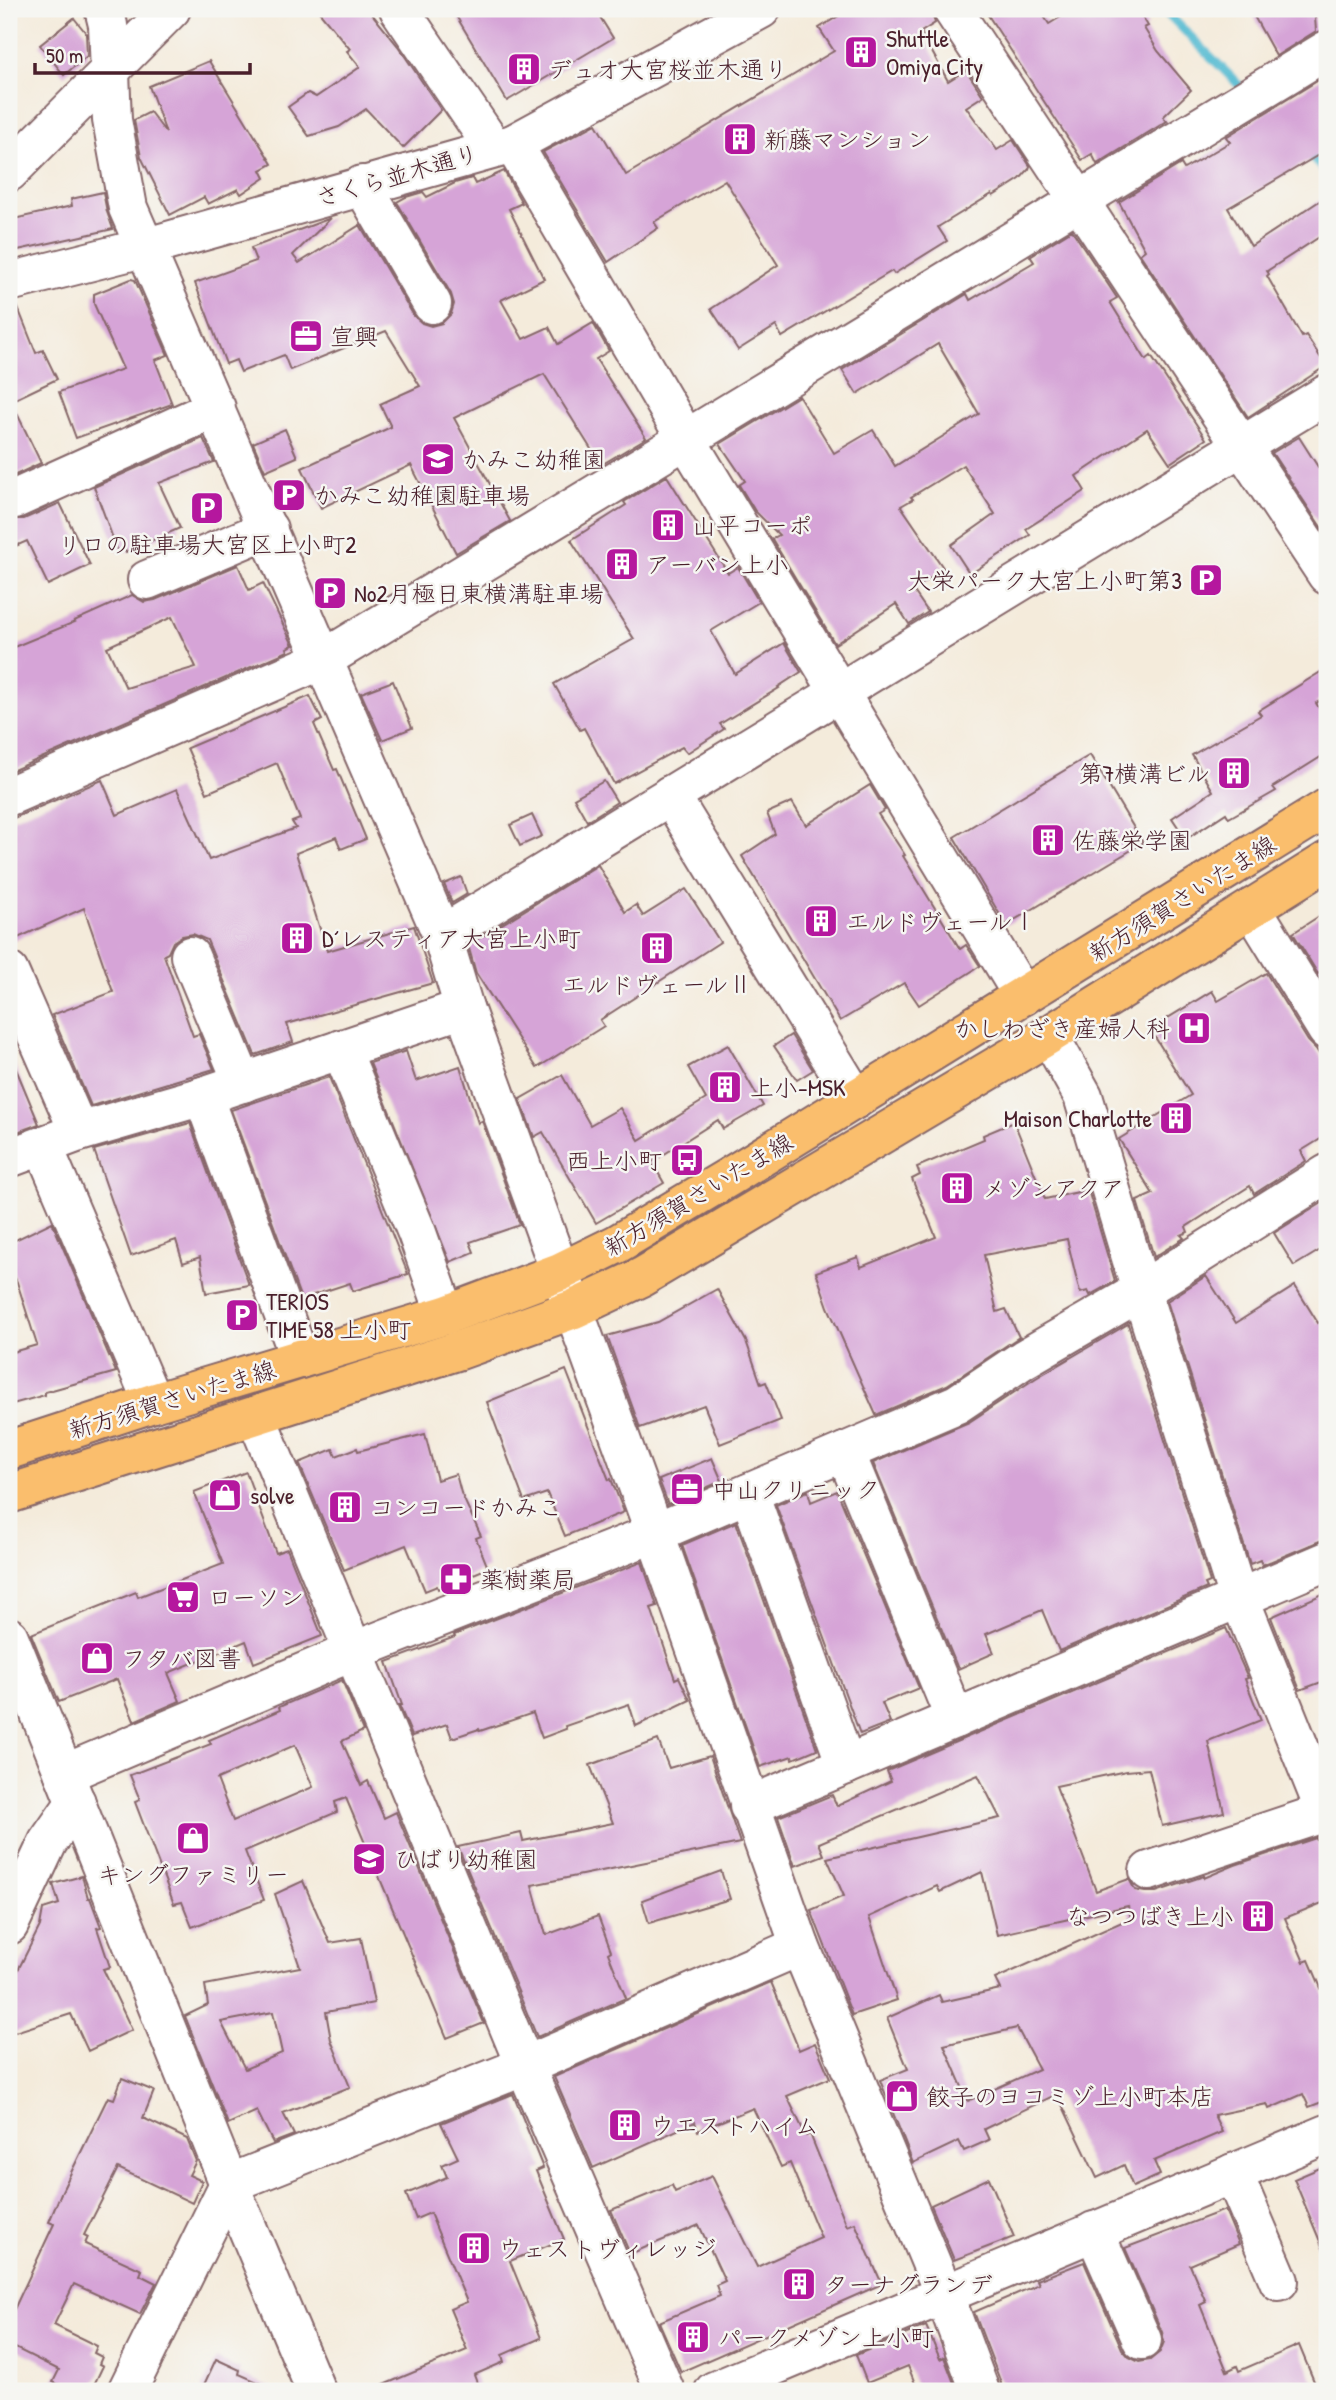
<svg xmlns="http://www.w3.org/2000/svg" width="1336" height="2400" viewBox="0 0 1336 2400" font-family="'Patrick Hand','Klee One',sans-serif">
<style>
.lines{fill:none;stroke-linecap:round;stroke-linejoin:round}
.stream{stroke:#54bbd2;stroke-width:9}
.building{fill:#d6a4d7;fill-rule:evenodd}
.minor-casing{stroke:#866669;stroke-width:42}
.major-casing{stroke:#866669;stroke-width:42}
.minor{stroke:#fff;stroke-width:38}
.major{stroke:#fabe6d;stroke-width:38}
.labels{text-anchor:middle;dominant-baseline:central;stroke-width:5;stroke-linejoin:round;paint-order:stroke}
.poi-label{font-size:24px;fill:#4a1f2b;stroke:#f6f6f2;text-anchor:start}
.street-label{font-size:24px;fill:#4a1f2b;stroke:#f6f6f2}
</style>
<rect width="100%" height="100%" fill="#f6f6f2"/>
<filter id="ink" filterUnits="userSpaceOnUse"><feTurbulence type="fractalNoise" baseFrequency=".0143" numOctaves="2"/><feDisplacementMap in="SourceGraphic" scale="14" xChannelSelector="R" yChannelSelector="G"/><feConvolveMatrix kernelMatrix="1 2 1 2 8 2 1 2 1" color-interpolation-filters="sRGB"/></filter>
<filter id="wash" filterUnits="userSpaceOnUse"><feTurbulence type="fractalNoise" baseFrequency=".00686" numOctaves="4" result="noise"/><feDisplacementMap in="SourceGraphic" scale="28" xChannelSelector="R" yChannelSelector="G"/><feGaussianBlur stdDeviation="1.57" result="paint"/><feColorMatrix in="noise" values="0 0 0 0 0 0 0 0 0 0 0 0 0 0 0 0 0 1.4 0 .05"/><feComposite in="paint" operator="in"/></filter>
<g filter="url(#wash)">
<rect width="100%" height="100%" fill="#f4ebdb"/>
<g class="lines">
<g class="stream">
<polyline points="1163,9 1243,89"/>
<polyline points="1305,151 1327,173"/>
</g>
</g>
<g id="blocks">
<g class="building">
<polygon points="317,9 368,9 398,46 441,110 403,148 366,109 339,127 309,136 288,107 308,93 316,97 360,67 347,51 350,49"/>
<polygon points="452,9 595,9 613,38 507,101"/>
<polygon points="850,9 930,9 935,23 921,32 948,81 966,70 983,96 966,107 997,150 1013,140 1030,166 1029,169 1020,179 993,196 992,194 938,227 947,241 894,274 892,271 782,337 776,326 738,350 711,309 778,265 725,180 654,222 658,228 608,262 543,152 596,124 626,175 834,51 819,28"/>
<polygon points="984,9 1039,9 1049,24 1074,9 1138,9 1148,26 1144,28 1158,51 1191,90 1163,117 1167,121 1097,164 1092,154 1082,160"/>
<polygon points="1250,9 1309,9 1315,17 1316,31 1276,56"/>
<polygon points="74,18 86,33 87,56 64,75 40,45"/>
<polygon points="209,61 272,164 261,170 265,178 241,194 238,189 208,204 204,197 170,215 141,157 134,120 150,112 166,133 149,86"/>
<polygon points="1327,75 1327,150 1228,208 1251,246 1327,196 1327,232 1267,271 1269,274 1267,276 1302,337 1306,335 1326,366 1248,417 1140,254 1145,250 1119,202 1181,164 1184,169 1230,142 1226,137"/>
<polygon points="504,171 522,203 509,209 544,279 501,300 523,339 549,327 558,344 593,323 609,351 596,359 646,438 601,465 544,374 454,418 510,521 456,553 411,465 321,508 302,468 391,427 380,404 420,386 386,331 290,370 284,355 241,372 236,360 226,364 195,283 256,261 251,248 331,218 293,255 299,263 360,225 414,316 422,323 431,326 442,323 451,314 454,304 451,294 397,202 406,197 423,192 427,197 455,183 472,178 475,184"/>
<polygon points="103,192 107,212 113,229 9,252 9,220 72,206 71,199"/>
<polygon points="1072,230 1117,298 1110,302 1146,360 1151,356 1206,439 1170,463 1147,429 1076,476 1085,491 1026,529 1030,535 970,574 951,545 995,514 963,465 911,497 913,499 901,506 944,569 913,590 928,612 909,624 896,604 835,644 772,539 779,535 755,511 739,485 745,481 720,444 799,396 834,453 873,430 895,466 979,414 938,344 857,394 842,370 967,294 970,300 1034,262 1030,256"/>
<polygon points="131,279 135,280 168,355 155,360 172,404 76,438 59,392 123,369 94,304 94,294"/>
<polygon points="9,303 16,303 36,353 43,350 57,379 11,401 41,463 9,478"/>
<polygon points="285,429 297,457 265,471 253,443"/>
<polygon points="1299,437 1327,481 1327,536 1272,453"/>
<polygon points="203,438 214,462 159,483 180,528 126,552 125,549 118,552 94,487"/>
<polygon points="667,476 728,573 738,567 759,602 711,631 735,674 784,643 801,672 778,687 779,688 720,724 724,729 687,753 682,747 614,784 584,728 580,730 554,684 634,639 571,540 626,505 624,502"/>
<polygon points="60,503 90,565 48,585 27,541 9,549 9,519 24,519"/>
<path d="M238,565L249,590L263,583L293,645L287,648L288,651L9,772V649L75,622L74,621L132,595L144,602L155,600ZM172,617L196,667L126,688L107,647Z"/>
<polygon points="1327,668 1327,697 1316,703 1327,721 1327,753 1273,787 1276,791 1229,818 1226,813 1186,839 1172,818 1213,791 1192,755 1261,715 1258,711"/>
<polygon points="393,681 412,728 382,740 361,693"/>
<polygon points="310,696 322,720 314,724 334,770 337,769 366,839 341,849 336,837 296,853 327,951 414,926 433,983 287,1024 293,1042 255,1055 207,940 193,934 182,936 173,942 168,953 164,955 193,1036 199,1034 214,1069 91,1106 52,1015 113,992 84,908 9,942 9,820 102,780 117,815 177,789 209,860 296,828 292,822 300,819 277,763 207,793 187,748"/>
<polygon points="1090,755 1143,843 1006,925 954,837"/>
<polygon points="604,781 617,802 587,821 574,798"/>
<polygon points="870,785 885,810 878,814 905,855 903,856 960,949 966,945 980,966 919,1005 904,983 840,1021 742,856 775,834 767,813 792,802 806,825"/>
<polygon points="532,815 542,836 520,846 510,825"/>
<polygon points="598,865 625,912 636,905 643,916 686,889 720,942 600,1020 604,1026 537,1068 476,973 468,945"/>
<polygon points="461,877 467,894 452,903 444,884"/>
<polygon points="1327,911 1327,968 1318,974 1293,933"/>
<polygon points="1266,973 1308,1041 1316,1049 1327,1066 1327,1135 1301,1151 1306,1161 1254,1194 1250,1186 1186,1227 1188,1232 1181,1235 1184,1238 1154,1257 1137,1201 1153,1194 1119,1139 1191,1095 1150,1029 1212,991 1218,1001"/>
<polygon points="791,1035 813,1070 797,1080 774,1046"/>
<polygon points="728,1045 763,1106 723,1129 718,1120 652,1162 664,1183 596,1223 543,1132 534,1137 520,1099 562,1075 590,1125 620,1108 639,1140 706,1099 688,1067"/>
<polygon points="406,1051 416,1081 460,1066 478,1123 482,1121 520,1225 470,1242 474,1252 450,1262 370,1063"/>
<polygon points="9,1052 39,1124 9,1135"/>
<polygon points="329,1077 408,1274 353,1291 350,1283 301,1299 231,1110"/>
<polygon points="1014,1122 1045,1199 1088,1190 1115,1281 1090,1295 1088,1291 1080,1293 1067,1239 984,1255 997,1312 1006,1309 1019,1337 947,1385 876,1415 828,1307 816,1272 858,1257 861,1267 936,1237 912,1179 920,1175 917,1167 984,1139 983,1135"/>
<polygon points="190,1123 249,1285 206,1293 200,1257 183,1263 176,1240 131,1256 94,1150"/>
<polygon points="1327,1200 1327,1246 1294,1266 1274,1233"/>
<polygon points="52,1222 116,1372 45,1392 45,1395 9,1405 9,1353 37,1345 17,1282 9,1265 9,1243"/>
<polygon points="1206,1276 1236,1323 1295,1286 1318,1323 1327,1317 1327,1538 1262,1565 1260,1560 1250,1564 1167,1301"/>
<polygon points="717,1289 746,1341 761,1384 766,1382 781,1420 720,1444 704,1405 640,1428 607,1336 658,1322"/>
<polygon points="1128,1324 1210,1582 1205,1584 1207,1588 1059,1651 1042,1610 986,1634 994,1653 958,1669 873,1463 969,1422 1036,1378"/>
<polygon points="566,1370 609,1480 611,1479 624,1512 565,1536 547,1493 524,1501 487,1402"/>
<polygon points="425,1434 437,1480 456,1474 461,1493 481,1536 476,1538 488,1568 438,1589 437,1586 425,1591 406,1545 344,1570 299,1463 333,1449 336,1456 357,1448 358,1451"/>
<polygon points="712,1458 722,1481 668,1504 659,1480"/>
<polygon points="246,1472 276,1553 287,1549 322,1636 254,1663 246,1641 168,1673 180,1701 134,1721 117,1679 59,1702 31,1634 136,1592 138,1597 223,1564 194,1492"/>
<polygon points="808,1491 811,1502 837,1491 919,1688 882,1703 890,1722 860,1734 776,1505"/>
<polygon points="736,1522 817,1749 793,1759 792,1756 760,1767 682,1545"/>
<polygon points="642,1562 657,1606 651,1608 675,1679 679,1677 690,1700 636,1726 629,1704 565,1726 566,1729 542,1738 533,1713 480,1731 479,1729 452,1738 447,1724 412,1736 399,1705 402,1705 387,1662 455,1637 454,1635"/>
<polygon points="1327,1592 1327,1680 1300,1690 1271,1617"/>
<path d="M1226,1628L1248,1678L1245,1679L1261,1720L1208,1741L1224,1812L1162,1826L1149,1769L1126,1771L1056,1786L1096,1891L1129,1879L1135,1890L1145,1892H1156L1204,1876V1878L1235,1865L1316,1838L1327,1866V1901L1285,1918L1304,1962L1309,1960L1327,2002V2100L1309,2107L1303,2094L1269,2109L1267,2104L1214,2115L1222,2132L1154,2161L1160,2175L1133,2187L1124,2165L1097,2178L1057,2094L984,2129L989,2140L964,2151L959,2141L913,2163L880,2080L908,2069L887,2018L939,1995L942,2002L1000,1989L995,1979L1131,1918L1128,1906L997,1935L982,1872L940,1892L937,1886L869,1917L897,2000L852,2015L811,1910L844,1896L827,1858L1000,1818L978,1775L819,1843L824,1855L795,1866L778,1817L832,1795L837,1806L891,1781L887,1771ZM1017,2028L1039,2069L968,2101L944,2045Z"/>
<path d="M342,1680L363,1731L342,1741L361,1785L368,1781L384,1818L396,1812L484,2023L447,2038L346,1798L335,1802L337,1812L245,1851L264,1900L192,1927L182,1902L174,1904L135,1802L140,1800L130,1775L211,1744L209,1740L280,1710L279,1707ZM295,1745L313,1787L233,1821L217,1779Z"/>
<polygon points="658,1740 669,1768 710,1756 740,1843 532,1885 546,1935 598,1916 611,1951 608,1953 626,1998 537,2037 458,1847 521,1833 523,1841 613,1823 590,1765"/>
<polygon points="721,1871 730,1899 649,1923 642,1900"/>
<polygon points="82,1876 88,1898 90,1898 101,1927 97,1928 110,1967 103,1969 132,2030 88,2051 71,2014 9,2034 9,1988 40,1926 43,1909 59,1904 53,1884"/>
<path d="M303,1881L330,1943L361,1938L374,2003L326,2012L331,2040L350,2087L283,2113L294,2135L273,2143L257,2111L228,2124L185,2016L208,2005L205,1985L300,1967L275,1894ZM273,2012L282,2053L245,2069L221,2022Z"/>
<polygon points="771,1982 799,2050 815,2043 830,2078 787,2096 806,2136 810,2134 847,2226 855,2223 882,2284 681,2372 659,2322 720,2296 716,2285 725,2281 699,2225 630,2254 611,2210 672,2185 675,2192 712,2176 757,2267 821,2238 790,2163 781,2167 753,2108 698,2131 695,2122 593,2168 554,2077"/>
<polygon points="122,2078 154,2091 143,2118 187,2139 196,2161 189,2175 202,2181 192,2203 118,2168 84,2235 88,2237 85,2244 142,2270 140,2275 156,2283 140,2314 74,2284 54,2325 97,2346 94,2353 102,2357 99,2364 103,2366 91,2391 71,2391 53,2382 59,2370 9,2345 9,2320 54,2224 49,2222 61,2193 108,2097 114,2099"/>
<polygon points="513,2094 543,2168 536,2171 564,2239 510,2261 541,2338 502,2355 504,2362 474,2375 480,2391 369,2391 467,2350 450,2309 467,2302 430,2213 416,2219 406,2194 447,2177 442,2165 458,2158 441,2123"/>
<polygon points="1327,2165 1327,2258 1294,2179"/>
<polygon points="989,2178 1014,2237 954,2260 931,2205"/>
<polygon points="1225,2210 1239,2244 1190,2265 1206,2302 1200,2305 1227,2371 1237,2366 1239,2371 1299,2345 1318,2391 1001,2391 1001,2383 974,2312 1039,2284 1037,2280 1084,2262 1122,2349 1129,2357 1139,2362 1150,2360 1160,2352 1164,2342 1162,2332 1125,2248"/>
<polygon points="926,2326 940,2359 944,2357 957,2391 918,2391 908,2366 867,2383 856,2355"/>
<polygon points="216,2359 240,2370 239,2374 278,2391 201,2391"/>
</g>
</g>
</g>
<g filter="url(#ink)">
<use href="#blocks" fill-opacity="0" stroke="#866669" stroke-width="2"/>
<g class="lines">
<g class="minor-casing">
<g id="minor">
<polyline points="104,9 108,25 112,120 128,208 442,935 464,1008 655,1533 800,1946 944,2294 980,2391"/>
<polyline points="399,9 493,147"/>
<polyline points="952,9 1327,575"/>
<polyline points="513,144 686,439 1023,996"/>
<polyline points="9,172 171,9"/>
<polyline points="362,185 432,304"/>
<polyline points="9,282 147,247 513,144 761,9"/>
<polyline points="15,499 216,408"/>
<polyline points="147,580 268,529"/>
<polyline points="670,795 856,1099"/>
<polyline points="9,796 324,659 1327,50"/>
<polyline points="1252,908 1327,1030"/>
<polyline points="442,935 1327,394"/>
<polyline points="190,956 243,1083"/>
<polyline points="9,972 79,1132"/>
<polyline points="1049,1035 1083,1096 1141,1291 1233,1582 1327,1816"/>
<polyline points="341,1049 417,1233 446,1315"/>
<polyline points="203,1096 300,1359"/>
<polyline points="43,1146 153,1403"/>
<polyline points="9,1158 79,1132 203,1096 464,1008"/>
<polyline points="256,1416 525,2066 665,2391"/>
<polyline points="845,1452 955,1719"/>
<polyline points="749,1493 846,1765"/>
<polyline points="9,1637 229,2184 316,2391"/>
<polyline points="64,1774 354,1651 655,1533 957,1404 1024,1359 1141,1291 1327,1174"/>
<polyline points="749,1806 1327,1561"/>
<polyline points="1149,1871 1326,1812"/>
<polyline points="9,1925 48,1842 76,1802"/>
<polyline points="1233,2173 1279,2281"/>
<polyline points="1094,2231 1142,2340"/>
<polyline points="127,2391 229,2184 525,2066 800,1946"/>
<polyline points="714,2391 1327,2134"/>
</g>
</g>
<g class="major-casing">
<g id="major">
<polyline points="9,1450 153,1403 446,1315 560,1272 617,1244 729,1177 1327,808"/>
<polyline points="9,1494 457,1351 574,1309 642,1277 1049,1035 1327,861"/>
</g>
</g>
<use href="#minor" class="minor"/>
<use href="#major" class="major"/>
</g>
</g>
<defs>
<g id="building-square" transform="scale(1.75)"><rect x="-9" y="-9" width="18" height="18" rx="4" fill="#b5179e" stroke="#f6f6f2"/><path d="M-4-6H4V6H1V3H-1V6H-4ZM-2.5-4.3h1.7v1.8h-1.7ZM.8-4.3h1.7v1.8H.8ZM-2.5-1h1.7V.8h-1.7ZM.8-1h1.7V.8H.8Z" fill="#fff"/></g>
<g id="office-square" transform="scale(1.75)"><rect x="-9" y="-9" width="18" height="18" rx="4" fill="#b5179e" stroke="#f6f6f2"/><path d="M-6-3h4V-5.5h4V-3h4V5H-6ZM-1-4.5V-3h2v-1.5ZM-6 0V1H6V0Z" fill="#fff"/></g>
<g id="school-square" transform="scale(1.75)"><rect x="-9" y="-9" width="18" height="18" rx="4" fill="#b5179e" stroke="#f6f6f2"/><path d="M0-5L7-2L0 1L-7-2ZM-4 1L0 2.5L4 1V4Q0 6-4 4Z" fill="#fff"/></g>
<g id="parking-square" transform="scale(1.75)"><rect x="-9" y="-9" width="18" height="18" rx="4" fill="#b5179e" stroke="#f6f6f2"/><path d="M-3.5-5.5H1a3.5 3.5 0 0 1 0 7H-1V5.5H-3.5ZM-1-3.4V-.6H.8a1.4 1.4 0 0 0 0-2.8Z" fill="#fff"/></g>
<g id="hospital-square" transform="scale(1.75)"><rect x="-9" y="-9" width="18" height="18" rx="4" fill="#b5179e" stroke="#f6f6f2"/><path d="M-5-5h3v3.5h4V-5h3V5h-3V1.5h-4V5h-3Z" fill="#fff"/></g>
<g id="bus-square" transform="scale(1.75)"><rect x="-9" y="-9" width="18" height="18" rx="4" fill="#b5179e" stroke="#f6f6f2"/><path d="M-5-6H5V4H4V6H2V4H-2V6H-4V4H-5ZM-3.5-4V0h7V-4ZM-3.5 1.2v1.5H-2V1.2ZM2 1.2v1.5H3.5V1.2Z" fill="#fff"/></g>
<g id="shop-square" transform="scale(1.75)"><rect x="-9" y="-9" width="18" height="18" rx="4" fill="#b5179e" stroke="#f6f6f2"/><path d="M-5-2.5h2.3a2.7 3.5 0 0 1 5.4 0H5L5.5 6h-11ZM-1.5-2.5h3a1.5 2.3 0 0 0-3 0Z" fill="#fff"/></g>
<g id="pharmacy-square" transform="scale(1.75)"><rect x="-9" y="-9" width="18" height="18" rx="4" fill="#b5179e" stroke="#f6f6f2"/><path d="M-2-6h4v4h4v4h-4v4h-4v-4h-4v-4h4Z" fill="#fff"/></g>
<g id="supermarket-square" transform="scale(1.75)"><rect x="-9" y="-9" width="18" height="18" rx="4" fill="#b5179e" stroke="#f6f6f2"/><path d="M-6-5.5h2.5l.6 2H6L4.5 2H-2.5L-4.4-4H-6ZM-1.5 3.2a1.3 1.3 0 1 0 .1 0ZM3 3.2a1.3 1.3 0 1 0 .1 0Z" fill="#fff"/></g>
</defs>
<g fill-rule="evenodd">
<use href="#building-square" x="861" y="52"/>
<use href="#building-square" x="524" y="69"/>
<use href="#building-square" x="740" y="139"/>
<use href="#office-square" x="306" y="336"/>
<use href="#school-square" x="438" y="459"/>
<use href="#parking-square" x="289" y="495"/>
<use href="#parking-square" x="207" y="508"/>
<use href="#building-square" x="668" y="525"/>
<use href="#building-square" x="622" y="564"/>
<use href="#parking-square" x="1206" y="580"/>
<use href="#parking-square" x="330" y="593"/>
<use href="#building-square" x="1234" y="773"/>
<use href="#building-square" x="1048" y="840"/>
<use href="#building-square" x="821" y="921"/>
<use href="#building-square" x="297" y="938"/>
<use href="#building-square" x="657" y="948"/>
<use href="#hospital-square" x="1194" y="1028"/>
<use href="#building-square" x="725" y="1087"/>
<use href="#building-square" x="1176" y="1118"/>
<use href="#bus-square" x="687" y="1160"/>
<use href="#building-square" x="957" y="1188"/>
<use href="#parking-square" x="242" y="1315"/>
<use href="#office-square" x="687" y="1489"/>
<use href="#shop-square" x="225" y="1495"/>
<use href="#building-square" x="345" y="1507"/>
<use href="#pharmacy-square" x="456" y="1579"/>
<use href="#supermarket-square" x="183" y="1597"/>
<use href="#shop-square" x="97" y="1658"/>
<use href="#shop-square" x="193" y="1838"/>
<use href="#school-square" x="369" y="1859"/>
<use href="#building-square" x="1258" y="1916"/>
<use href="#shop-square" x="902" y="2096"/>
<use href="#building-square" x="625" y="2125"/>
<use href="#building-square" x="474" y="2248"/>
<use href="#building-square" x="799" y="2284"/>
<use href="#building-square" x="693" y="2337"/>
</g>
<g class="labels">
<g class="poi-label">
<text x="886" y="38">Shuttle<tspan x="886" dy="28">Omiya City</tspan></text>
<text x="548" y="69">デュオ大宮桜並木通り</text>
<text x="764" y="139">新藤マンション</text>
<text x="330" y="336">宣興</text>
<text x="462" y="459">かみこ幼稚園</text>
<text x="314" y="495">かみこ幼稚園駐車場</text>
<text x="692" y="525">山平コーポ</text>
<text x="207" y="544" text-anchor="middle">リロの駐車場大宮区上小町2</text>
<text x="646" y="564">アーバン上小</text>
<text x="1182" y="580" text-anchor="end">大栄パーク大宮上小町第3</text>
<text x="354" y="593">No2月極日東横溝駐車場</text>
<text x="1210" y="773" text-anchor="end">第7横溝ビル</text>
<text x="1072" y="840">佐藤栄学園</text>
<text x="846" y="921">エルドヴェールⅠ</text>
<text x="322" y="938">D´レスティア大宮上小町</text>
<text x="657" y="984" text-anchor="middle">エルドヴェールⅡ</text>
<text x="1170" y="1028" text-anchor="end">かしわざき産婦人科</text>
<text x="750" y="1087">上小-MSK</text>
<text x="1152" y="1118" text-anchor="end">Maison Charlotte</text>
<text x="662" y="1160" text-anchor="end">西上小町</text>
<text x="982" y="1188">メゾンアクア</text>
<text x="266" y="1301">TERIOS<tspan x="266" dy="28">TIME 58 上小町</tspan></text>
<text x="712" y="1489">中山クリニック</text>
<text x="250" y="1495">solve</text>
<text x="370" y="1507">コンコードかみこ</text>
<text x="480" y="1579">薬樹薬局</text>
<text x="208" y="1597">ローソン</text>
<text x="122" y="1658">フタバ図書</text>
<text x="394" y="1859">ひばり幼稚園</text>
<text x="193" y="1874" text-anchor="middle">キングファミリー</text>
<text x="1234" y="1916" text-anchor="end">なつつばき上小</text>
<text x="926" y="2096">餃子のヨコミゾ上小町本店</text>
<text x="650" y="2125">ウエストハイム</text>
<text x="498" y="2248">ウェストヴィレッジ</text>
<text x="824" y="2284">ターナグランデ</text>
<text x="718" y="2337">パークメゾン上小町</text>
</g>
<g class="street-label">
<text transform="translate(397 175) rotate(-16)">さくら並木通り</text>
<text transform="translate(1182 898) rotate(-32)">新方須賀さいたま線</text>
<text transform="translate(698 1194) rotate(-31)">新方須賀さいたま線</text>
<text transform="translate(172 1399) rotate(-17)">新方須賀さいたま線</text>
</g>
</g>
<rect width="1336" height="2400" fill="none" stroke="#f6f6f2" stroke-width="35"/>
<path d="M35 63v10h215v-10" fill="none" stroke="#4a1f2b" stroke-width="3.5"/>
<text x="46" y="63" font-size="21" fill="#4a1f2b" stroke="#f6f6f2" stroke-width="5" paint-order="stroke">50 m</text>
</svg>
